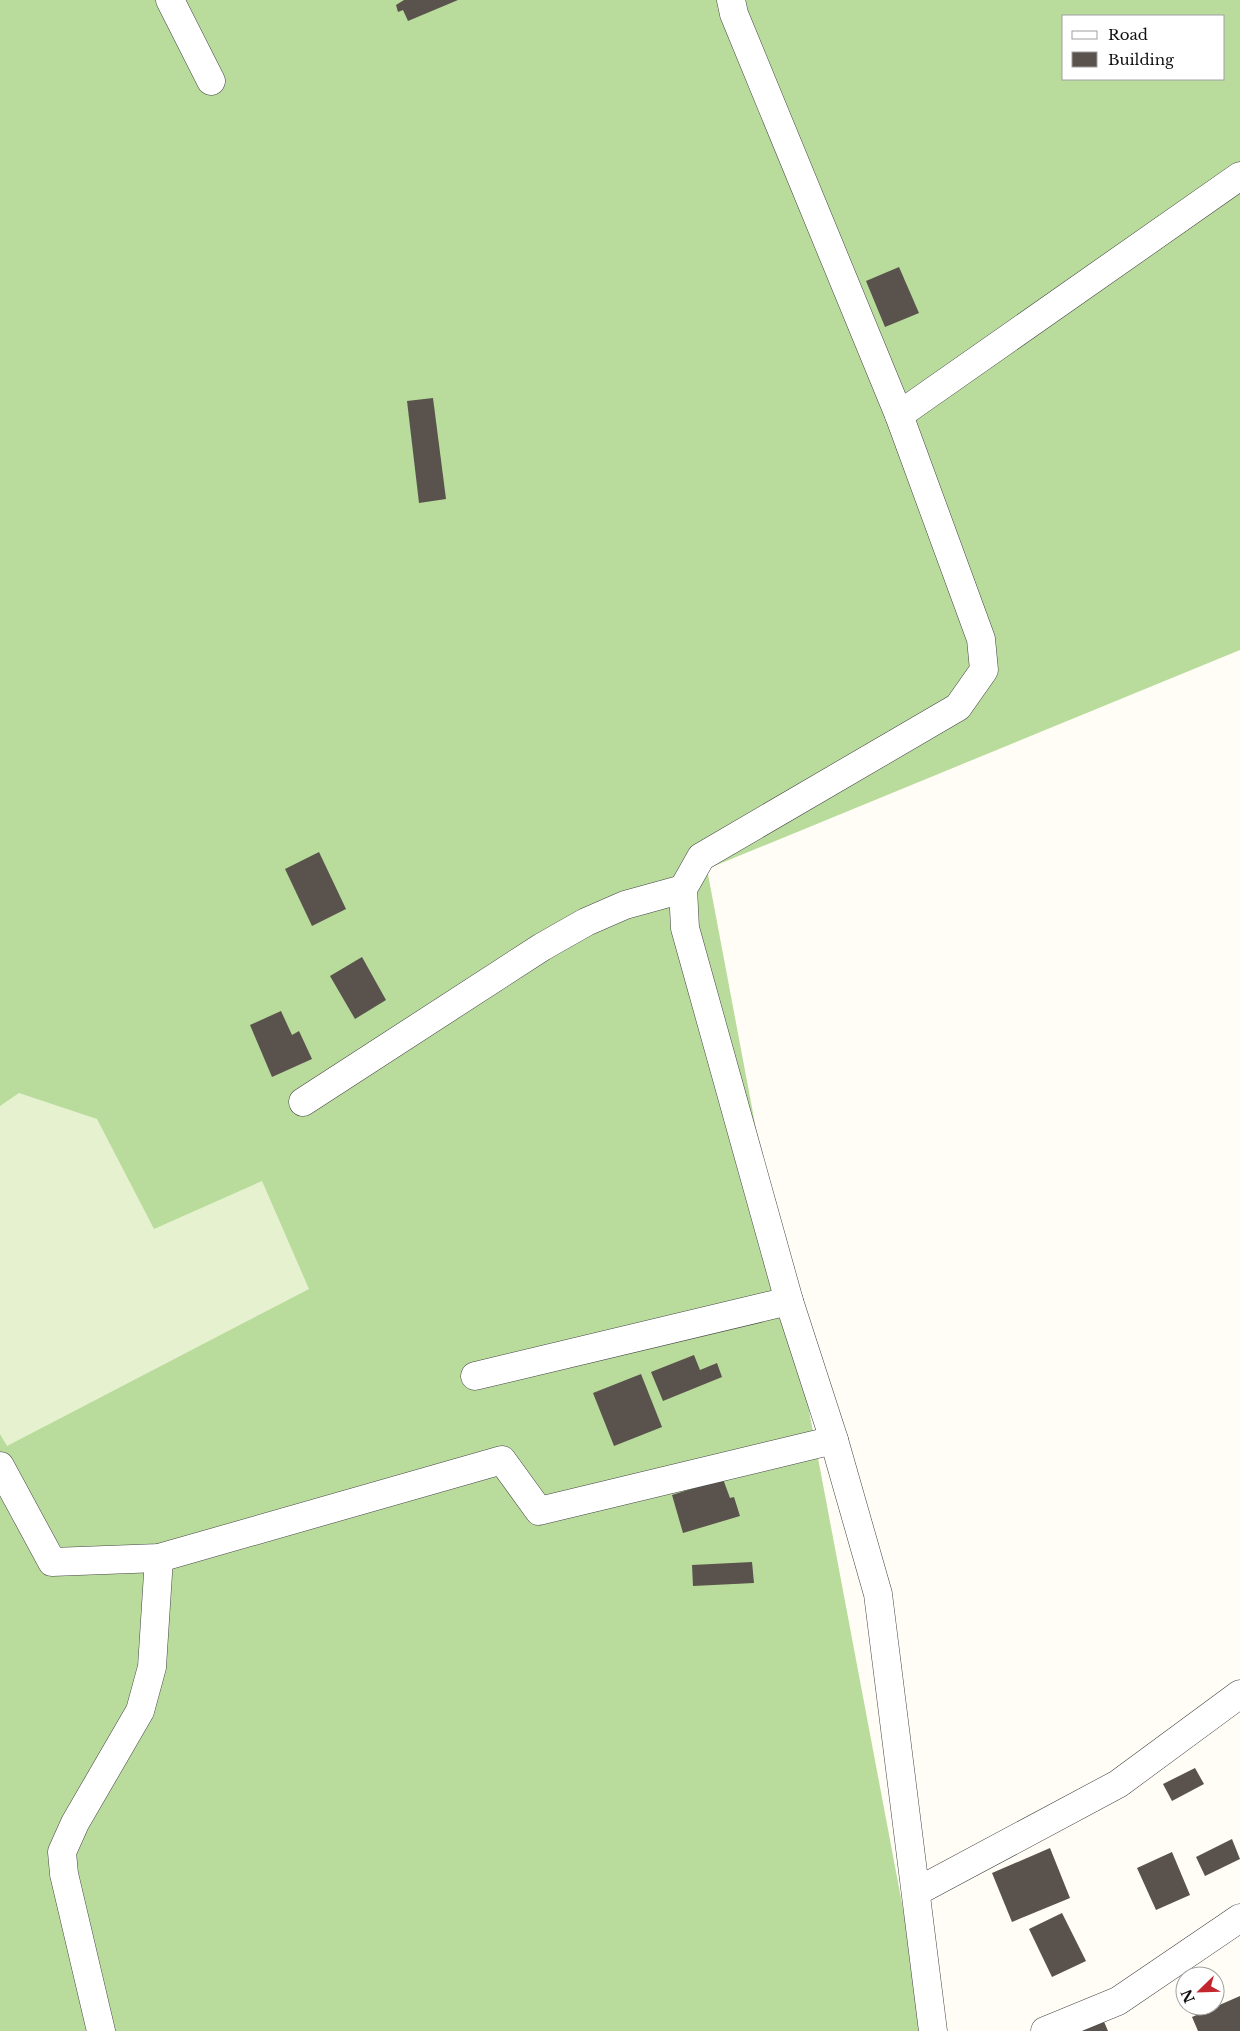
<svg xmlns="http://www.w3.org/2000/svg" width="1240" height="2031" viewBox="0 0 1240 2031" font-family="'Libre Baskerville',serif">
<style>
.forest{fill:#b9dc9c;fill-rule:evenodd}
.pitch{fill:#e6f2cf}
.building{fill:#5a524d}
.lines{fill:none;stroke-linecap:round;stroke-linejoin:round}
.minor-casing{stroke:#444;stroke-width:29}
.minor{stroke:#fff;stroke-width:28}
</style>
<rect width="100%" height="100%" fill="#fffdf5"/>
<path class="forest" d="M0,0H1240V650L707,869L926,2031H0ZM1064,16H1224V79H1064Z"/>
<polygon class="pitch" points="19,1093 97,1119 154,1229 262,1181 309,1289 7,1446 0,1434 0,1106"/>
<g class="building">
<polygon points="404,0 458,0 408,21 403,10 398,12 396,5"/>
<polygon points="899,267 919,313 885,327 866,281"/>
<polygon points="433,398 446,499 419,503 407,401"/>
<polygon points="319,852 346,909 312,926 285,869"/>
<polygon points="362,957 386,1000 355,1019 330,976"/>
<polygon points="281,1011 292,1035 299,1031 312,1059 272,1077 250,1025"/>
<polygon points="694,1355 700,1370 717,1363 722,1377 663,1401 651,1372"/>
<polygon points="641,1374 662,1427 614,1446 593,1393"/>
<polygon points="723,1479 730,1498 734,1497 740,1516 683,1533 672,1495"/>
<polygon points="752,1562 754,1583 693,1586 692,1565"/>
<polygon points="1195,1768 1204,1784 1172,1801 1163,1784"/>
<polygon points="1232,1839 1240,1859 1205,1876 1196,1857"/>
<polygon points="1050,1848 1070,1898 1012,1922 992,1873"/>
<polygon points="1172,1852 1190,1895 1156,1910 1137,1868"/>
<polygon points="1062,1913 1086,1961 1052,1977 1029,1929"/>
<polygon points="1240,1996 1240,2031 1198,2031 1192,2017"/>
<polygon points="1099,2010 1108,2031 1064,2031"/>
</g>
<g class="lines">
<g class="minor-casing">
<g id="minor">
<polyline points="170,0 211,81"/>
<polyline points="731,0 734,14 899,415 981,639 984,670 958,707 701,857 683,889 685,928 789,1301 834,1440 878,1594 933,2031"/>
<polyline points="899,415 1240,176"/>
<polyline points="303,1102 542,947 586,922 625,905 683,889"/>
<polyline points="475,1376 789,1301"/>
<polyline points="0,1466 52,1562 159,1558 502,1460 539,1511 834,1440"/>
<polyline points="916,1892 1118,1784 1240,1694"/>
<polyline points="101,2031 64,1874 62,1852 75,1823 140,1711 152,1667 159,1558"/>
<polyline points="1045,2031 1118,2001 1240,1918"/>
</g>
</g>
<use href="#minor" class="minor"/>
</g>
<rect x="1062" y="15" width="162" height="65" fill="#ffffff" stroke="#a0a0a0"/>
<rect x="1072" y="31" width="25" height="8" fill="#ffffff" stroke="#a0a0a0"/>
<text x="1108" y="40" font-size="15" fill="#111111">Road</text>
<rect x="1072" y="52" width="25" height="15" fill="#5a524d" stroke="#a0a0a0"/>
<text x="1108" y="65" font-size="15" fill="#111111">Building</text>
<g transform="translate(1200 1991) rotate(247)"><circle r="24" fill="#ffffff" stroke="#a0a0a0"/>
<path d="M0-4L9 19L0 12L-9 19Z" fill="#c4262e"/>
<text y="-8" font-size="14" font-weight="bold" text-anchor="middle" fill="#111111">N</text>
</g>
</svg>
